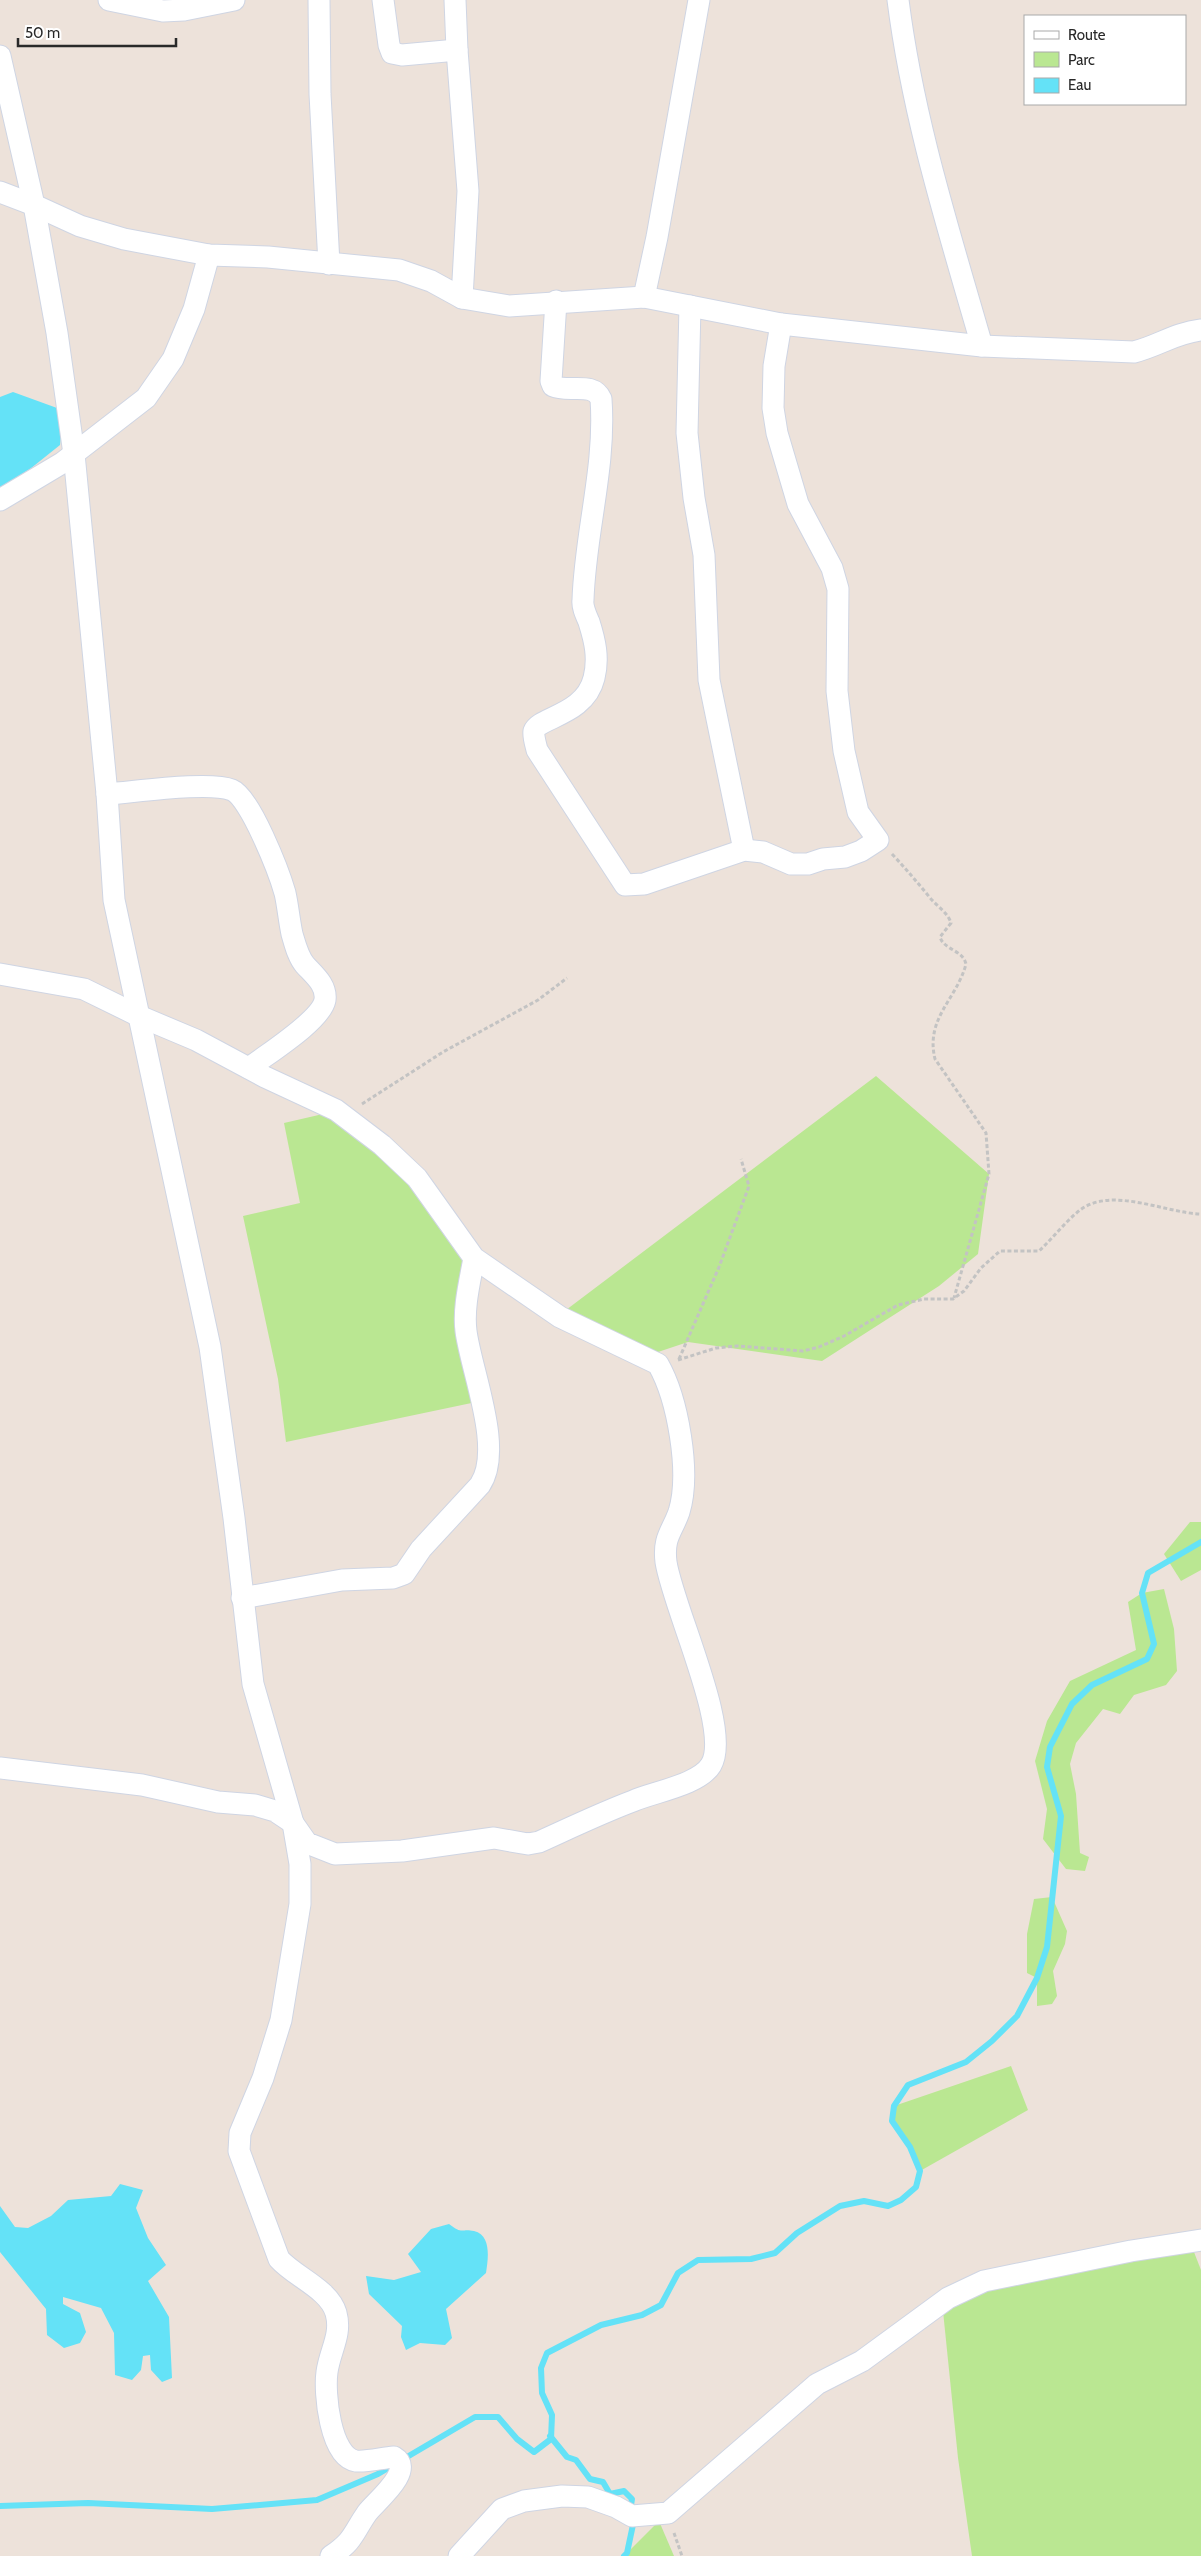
<svg xmlns="http://www.w3.org/2000/svg" width="1201" height="2556" viewBox="0 0 1201 2556" font-family="Cabin,sans-serif">
<style>
.green{fill:#bae792}
.water{fill:#64e2f7}
.lines{fill:none;stroke-linecap:round;stroke-linejoin:round}
.stream{stroke:#64e2f7;stroke-width:6}
.minor-casing{stroke:#cfd5e3;stroke-width:23}
.path{stroke:#c3c3c3;stroke-width:3;stroke-dasharray:4 2.5;stroke-linecap:butt}
.minor{stroke:#fff;stroke-width:21}
</style>
<rect width="100%" height="100%" fill="#ede2da"/>
<g class="green">
<polygon points="876,1076 989,1174 978,1254 939,1286 822,1361 688,1342 652,1354 562,1313"/>
<polygon points="336,1111 413,1177 467,1248 481,1401 286,1442 278,1379 243,1216 300,1203 284,1123"/>
<polygon points="1190,1522 1201,1522 1201,1570 1181,1581 1164,1554"/>
<polygon points="1164,1589 1174,1629 1177,1671 1166,1685 1134,1695 1120,1714 1103,1709 1076,1743 1070,1764 1076,1794 1080,1853 1089,1857 1085,1871 1066,1869 1043,1839 1047,1809 1035,1761 1047,1721 1070,1681 1136,1650 1128,1602 1142,1593"/>
<polygon points="1052,1897 1067,1931 1065,1944 1053,1971 1057,1996 1052,2004 1037,2006 1037,1978 1027,1973 1027,1934 1034,1899"/>
<polygon points="1011,2066 1028,2110 920,2171 910,2147 892,2121 894,2106"/>
<polygon points="1192,2247 1201,2270 1201,2556 972,2556 958,2458 943,2311 967,2289"/>
<polygon points="659,2521 674,2556 624,2556"/>
</g>
<g class="water">
<polygon points="13,392 57,408 62,426 60,445 30,469 0,488 0,397"/>
<polygon points="120,2184 143,2190 136,2208 148,2238 166,2265 148,2281 169,2317 172,2378 162,2382 151,2370 150,2355 143,2356 141,2370 132,2380 115,2375 114,2333 101,2308 63,2297 63,2304 80,2313 86,2332 80,2343 64,2348 47,2335 46,2309 0,2252 0,2206 15,2227 28,2228 51,2216 68,2200 111,2196"/>
<path d="M449,2224C463,2235 461,2228 474,2231C492,2235 488,2260 486,2273L446,2309L452,2338L445,2345L420,2343L406,2350L401,2337L402,2326L369,2294L366,2276L394,2280L421,2272L408,2254L431,2229Z"/>
</g>
<g class="lines">
<g class="stream">
<polyline points="550,2436 567,2457 576,2460 590,2479 603,2482 610,2494 624,2491 632,2499 630,2511"/>
<polyline points="0,2506 88,2503 212,2509 317,2500 378,2474 475,2417 498,2417 517,2439 534,2452 551,2439 552,2415 542,2393 541,2368 547,2353 601,2325 642,2315 661,2305 678,2273 698,2260 751,2259 775,2253 797,2233 840,2206 864,2201 888,2206 901,2200 916,2187 920,2171 910,2147 892,2121 894,2106 908,2085 966,2062 992,2041 1017,2016 1037,1978 1047,1947 1061,1816 1047,1767 1050,1747 1072,1704 1092,1685 1147,1659 1154,1644 1142,1593 1148,1573 1201,1542"/>
<polyline points="624,2556 627,2553 634,2520"/>
</g>
<g class="minor-casing">
<g id="minor">
<polyline points="109,0 163,11 184,10 234,0"/>
<polyline points="319,0 320,94 329,264"/>
<polyline points="383,0 389,45 392,53 402,55 457,50 468,191 462,298"/>
<polyline points="455,0 457,50"/>
<path d="M898,0C913,119 949,231 982,346"/>
<path d="M0,56L34,205L57,333L74,454L107,794L114,900L210,1347L234,1518L253,1684L293,1823L300,1864V1904L281,2020L263,2078L240,2133L239,2151L279,2259C295,2277 329,2289 336,2313C342,2335 330,2350 327,2372C324,2392 330,2457 356,2461C367,2462 382,2458 394,2457C416,2470 375,2502 367,2513C353,2533 354,2541 331,2556"/>
<path d="M0,192L34,205L80,226L124,239L209,255L268,257L399,270L431,281L462,298L509,306L644,297L781,324L982,346L1134,352C1158,346 1175,333 1201,330"/>
<polyline points="644,297 657,237 699,0"/>
<path d="M556,301L551,381L553,386C569,393 593,381 601,399C606,467 585,533 583,600C582,607 586,615 589,622C595,641 599,658 594,678C585,715 539,717 534,731C533,737 536,745 537,750L625,885L644,884L744,850L763,852L791,864H808L823,859L845,857L861,851L878,840L858,812L844,751L837,691L838,589L832,568L798,504L777,433L773,408L774,366L781,324"/>
<polyline points="690,306 687,433 694,498 704,555 709,680 744,850"/>
<polyline points="0,500 62,463 146,398 173,359 194,309 209,255"/>
<path d="M107,794C136,792 209,781 232,790C250,797 279,872 285,893C288,906 289,920 292,934C295,944 298,957 305,965C314,975 327,985 325,1000C321,1021 267,1054 249,1068"/>
<path d="M0,974L84,989L139,1016L196,1040L265,1077L336,1110L382,1145L417,1178L474,1258L560,1317L658,1364C678,1399 691,1473 679,1512C672,1532 663,1537 666,1562C673,1608 732,1730 711,1765C699,1785 653,1792 633,1801C601,1813 570,1828 539,1842L528,1844L494,1838L402,1851L335,1854L307,1843L293,1823L275,1811L255,1805L218,1802L142,1785L0,1768"/>
<path d="M242,1598L342,1580L393,1578L404,1574L421,1549L480,1485C504,1449 471,1371 466,1331C463,1308 470,1281 474,1258"/>
<polyline points="459,2556 502,2509 524,2501 562,2496 588,2497 616,2507 632,2516 668,2513 817,2384 862,2361 948,2298 984,2281 1131,2251 1201,2240"/>
</g>
</g>
<g class="path">
<path d="M892,854C906,869 918,883 931,899C938,907 948,913 951,923L940,937C944,950 963,950 966,964C957,999 925,1018 935,1059L986,1133L989,1174L954,1298"/>
<polyline points="362,1104 443,1052 538,1000 567,978"/>
<polyline points="679,1359 719,1267 749,1186 741,1159"/>
<path d="M678,1360L716,1348L737,1346L803,1351L819,1347L844,1336L898,1305L924,1299H953L964,1291L981,1268L1000,1251H1039C1053,1238 1065,1222 1080,1210C1112,1186 1165,1213 1201,1214"/>
<polyline points="674,2533 682,2556"/>
</g>
<use href="#minor" class="minor"/>
</g>
<rect x="1024" y="15" width="162" height="90" fill="#ffffff" stroke="#a9a9a9"/>
<rect x="1034" y="31" width="25" height="8" fill="#ffffff" stroke="#a9a9a9"/>
<text x="1068" y="40" font-size="15" fill="#292929">Route</text>
<rect x="1034" y="52" width="25" height="15" fill="#bae792" stroke="#a9a9a9"/>
<text x="1068" y="65" font-size="15" fill="#292929">Parc</text>
<rect x="1034" y="78" width="25" height="15" fill="#64e2f7" stroke="#a9a9a9"/>
<text x="1068" y="90" font-size="15" fill="#292929">Eau</text>
<path d="M18 38v8h158v-8" fill="none" stroke="#292929" stroke-width="2.5"/>
<text x="25" y="38" font-size="15" fill="#292929" stroke="#ffffff" stroke-width="4" paint-order="stroke">50 m</text>
</svg>
